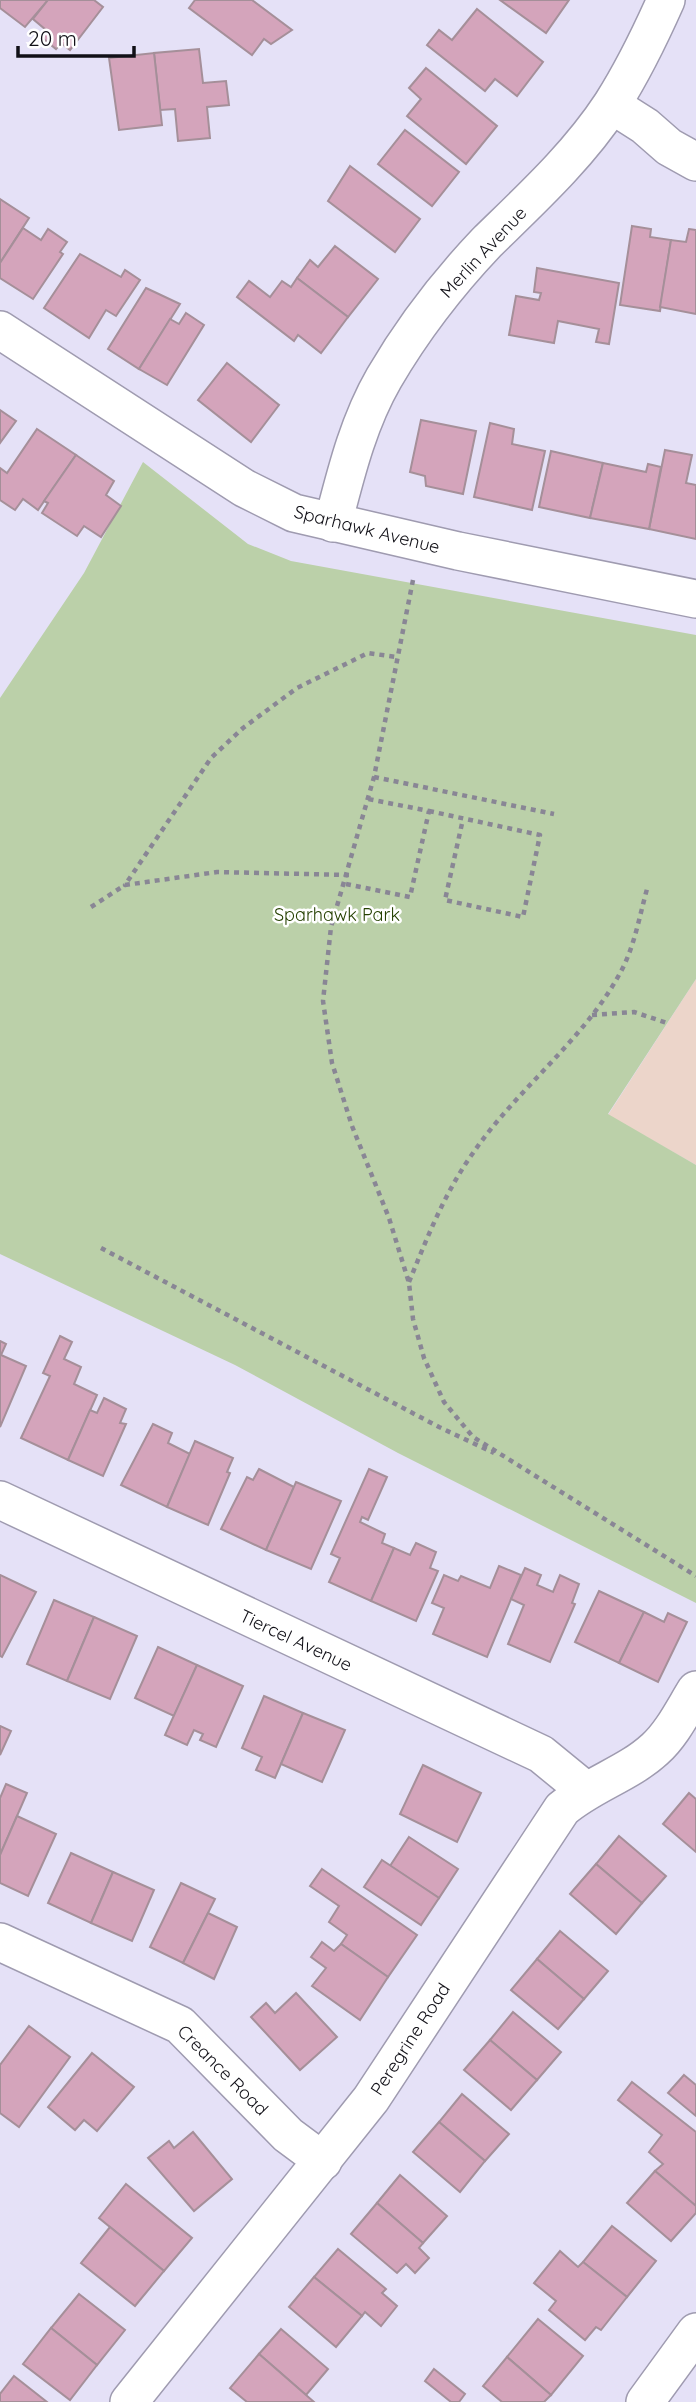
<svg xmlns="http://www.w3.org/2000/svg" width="696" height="2402" viewBox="0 0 696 2402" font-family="Quicksand,sans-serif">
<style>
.education{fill:#ecd5ca}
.green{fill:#bbd0a9}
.building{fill:#d4a4bb;stroke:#a58f99;stroke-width:2}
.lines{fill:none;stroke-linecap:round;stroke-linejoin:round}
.minor-casing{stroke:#9f9bb0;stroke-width:40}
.path{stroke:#898695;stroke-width:4.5;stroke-dasharray:5 5;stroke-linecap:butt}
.minor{stroke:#fff;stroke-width:37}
.labels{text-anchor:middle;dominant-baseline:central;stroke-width:5;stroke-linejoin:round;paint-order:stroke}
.street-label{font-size:18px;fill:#111017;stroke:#fff}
.park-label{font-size:18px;fill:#254000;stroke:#fff}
</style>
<rect width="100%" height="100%" fill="#e5e1f7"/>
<polygon class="education" points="696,979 696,1165 608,1115"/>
<polygon class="green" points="143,462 248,544 291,561 696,635 696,979 608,1114 696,1165 696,1603 398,1453 235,1365 0,1254 0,698 84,573"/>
<g class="building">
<polygon points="0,0 48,0 25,27 0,8"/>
<polygon points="48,0 94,0 103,7 70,50 61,43 56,49 41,37 46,30 33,19"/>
<polygon points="195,0 252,0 292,30 271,44 264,39 252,55 189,8"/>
<polygon points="500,0 569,0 546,33"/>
<polygon points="477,9 543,62 517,96 495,79 485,91 427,45 439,30 452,40"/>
<polygon points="199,49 203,83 226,81 229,105 207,107 210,138 178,141 175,109 160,110 154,53"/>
<polygon points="154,53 162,125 119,130 109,58"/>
<polygon points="426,68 497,126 466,164 407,116 421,99 409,88"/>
<polygon points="405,130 459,172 432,206 378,164"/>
<polygon points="350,166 420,219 395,252 328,201"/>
<polygon points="0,199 29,218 0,263"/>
<polygon points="632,226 651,229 650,237 671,240 660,311 620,305"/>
<polygon points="23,228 41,240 48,229 67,242 60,252 63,254 33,299 0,278 0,263"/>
<polygon points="689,229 696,230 696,314 660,307 671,240 686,242"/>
<polygon points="335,246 378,279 348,317 297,278 310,260 318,267"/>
<polygon points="80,254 121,277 125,270 140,280 116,316 106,310 89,338 44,308"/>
<polygon points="537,268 619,283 609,344 596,342 599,329 558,321 554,343 509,335 516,296 539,300 541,293 534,292"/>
<polygon points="297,278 348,317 321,353 298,335 294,341 237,297 249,281 270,297 282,281 291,287"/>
<polygon points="146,288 180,304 139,369 108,349"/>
<polygon points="186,313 204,325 167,385 139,369 170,319 179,324"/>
<polygon points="227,363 279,405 251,442 198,400"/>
<polygon points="0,410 16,421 0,443"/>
<polygon points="421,420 476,431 463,494 426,486 425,476 410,472"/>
<polygon points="490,423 514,429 512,444 545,451 532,510 474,497"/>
<polygon points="37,429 76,455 38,510 23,499 15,510 0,500 0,468 7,473"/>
<polygon points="665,450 692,455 686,483 696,485 696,539 649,529"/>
<polygon points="551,451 603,463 590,518 539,507"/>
<polygon points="76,455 114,481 106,495 121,506 101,537 84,526 77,536 42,513 48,503 44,501"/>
<polygon points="603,463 646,472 648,464 661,467 649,529 590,518"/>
<polygon points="60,1336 72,1342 64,1359 81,1367 74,1384 97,1395 68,1460 21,1438 50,1376 43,1373"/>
<polygon points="0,1341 6,1344 1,1355 26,1366 0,1427"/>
<polygon points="104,1398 126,1409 120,1423 126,1424 103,1476 68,1460 90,1410 97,1413"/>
<polygon points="153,1424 172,1433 168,1443 190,1454 167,1507 121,1485"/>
<polygon points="195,1441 233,1458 227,1472 230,1473 208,1525 167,1507"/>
<polygon points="259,1469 294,1487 266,1550 221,1529 247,1477 253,1480"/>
<polygon points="369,1469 387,1477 368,1520 362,1517 360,1522 385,1534 382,1543 394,1548 371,1601 329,1582 340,1558 331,1554"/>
<polygon points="296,1482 341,1501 311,1569 266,1550"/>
<polygon points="416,1543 436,1552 430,1568 438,1571 416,1621 371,1601 394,1548 410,1555"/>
<polygon points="499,1566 521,1575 487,1657 433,1634 444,1608 432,1603 444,1575 458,1581 461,1576 490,1588"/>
<polygon points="525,1568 541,1575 537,1585 553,1592 560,1575 579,1584 572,1603 575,1604 550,1662 508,1644 524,1605 511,1599"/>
<polygon points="0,1575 36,1592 2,1657 0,1656"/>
<polygon points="599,1591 644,1612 619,1663 575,1642"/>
<polygon points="54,1600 94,1617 67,1681 27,1664"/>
<polygon points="644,1612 664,1622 668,1613 687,1622 658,1682 619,1663"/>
<polygon points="94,1617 137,1636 110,1699 67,1681"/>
<polygon points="158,1647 197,1665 174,1716 135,1698"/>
<polygon points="197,1665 243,1686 216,1747 200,1740 203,1734 194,1730 187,1745 165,1735"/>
<polygon points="264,1696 303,1713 275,1778 256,1770 262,1757 242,1748"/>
<polygon points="303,1713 345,1730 322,1782 281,1764"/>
<polygon points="0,1726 11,1731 0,1755"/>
<polygon points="423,1765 481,1793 457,1842 400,1814"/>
<polygon points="6,1784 27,1793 0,1855 0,1798"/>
<polygon points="689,1793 696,1799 696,1852 663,1824"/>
<polygon points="17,1816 56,1834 28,1896 0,1883 0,1855"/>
<polygon points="619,1836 666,1876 642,1903 596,1864"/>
<polygon points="409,1837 458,1869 439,1898 390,1866"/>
<polygon points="71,1853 113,1872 91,1923 48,1903"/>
<polygon points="382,1860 439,1898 421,1925 364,1887"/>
<polygon points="596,1864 642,1903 616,1934 570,1894"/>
<polygon points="322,1869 417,1935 388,1977 341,1944 347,1935 329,1922 339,1906 310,1886"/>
<polygon points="113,1872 154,1890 132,1941 91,1923"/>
<polygon points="181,1883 215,1899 183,1963 150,1947"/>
<polygon points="208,1913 237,1927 214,1979 183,1963"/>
<polygon points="560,1931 608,1971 584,1999 537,1959"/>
<polygon points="322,1942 334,1951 341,1944 388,1977 360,2020 312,1986 326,1968 311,1957"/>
<polygon points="537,1959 584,1999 558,2029 511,1990"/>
<polygon points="296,1993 337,2037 300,2070 251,2017 266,2003 275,2013"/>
<polygon points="513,2012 561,2052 537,2080 490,2040"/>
<polygon points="29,2026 70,2057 19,2127 0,2113 0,2065"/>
<polygon points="490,2040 537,2080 511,2110 464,2070"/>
<polygon points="92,2053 134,2087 97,2131 84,2120 75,2130 48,2107"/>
<polygon points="684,2075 696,2085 696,2116 668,2093"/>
<polygon points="632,2082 696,2132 696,2206 655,2171 663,2164 649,2152 662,2135 618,2100"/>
<polygon points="462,2094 509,2134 485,2161 439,2122"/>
<polygon points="439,2122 485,2161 460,2192 413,2152"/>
<polygon points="193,2132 232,2179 194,2211 148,2158 169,2141 174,2148"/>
<polygon points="655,2171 696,2206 696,2213 671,2241 627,2203"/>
<polygon points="400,2175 447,2216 423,2243 377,2203"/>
<polygon points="126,2184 192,2238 164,2271 99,2218"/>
<polygon points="377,2203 423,2243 419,2248 429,2258 415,2273 406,2264 397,2273 351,2234"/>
<polygon points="612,2226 656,2261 627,2297 583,2262"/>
<polygon points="110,2227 164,2271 135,2306 81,2263"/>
<polygon points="338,2249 386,2289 382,2293 397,2306 381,2326 365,2312 362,2316 314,2277"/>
<polygon points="560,2251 578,2267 583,2262 627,2297 601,2330 596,2327 585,2340 549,2310 556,2301 534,2283"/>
<polygon points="314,2277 362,2316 336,2347 289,2307"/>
<polygon points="79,2294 125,2330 97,2365 51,2328"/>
<polygon points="538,2319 583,2356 551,2395 507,2357"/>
<polygon points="51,2328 97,2365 70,2400 23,2364"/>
<polygon points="281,2329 328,2369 306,2395 259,2354"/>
<polygon points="259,2354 306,2395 314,2402 247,2402 230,2388"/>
<polygon points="507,2357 551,2395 544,2402 502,2402 483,2386"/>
<polygon points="434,2369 465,2394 459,2402 451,2402 425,2381"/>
<polygon points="14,2376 47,2402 0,2402 0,2394"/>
</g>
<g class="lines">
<g class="minor-casing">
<g id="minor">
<polyline points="612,105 645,126 669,147 696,162"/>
<polyline points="0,330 244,488 294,513 458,551 696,599"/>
<path d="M333,523C346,473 358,423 384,378C412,330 449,282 487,242C531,199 578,156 612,104C633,71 650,36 666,0"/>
<polyline points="0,1500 541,1754 585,1790"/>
<polyline points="0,1942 180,2025 288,2135 323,2161"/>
<path d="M129,2402L371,2099L562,1809C591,1784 628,1774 655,1749C672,1734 684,1709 696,1690"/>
<polyline points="645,2402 696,2332"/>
</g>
</g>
<g class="path">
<polyline points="413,580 374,777 331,927 323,1001 332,1063 352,1126 389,1218 409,1283 413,1319 424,1358 444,1402 473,1437 696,1576"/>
<polyline points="374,777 554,814"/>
<polyline points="429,811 540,835 523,917 445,900 463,819"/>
<polyline points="349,875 217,872 125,885 211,758 243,728 297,688 368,653 396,657"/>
<polyline points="346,884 410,897 429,811 368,799"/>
<polyline points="91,907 125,885"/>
<polyline points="592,1015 634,1012 667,1023"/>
<polyline points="101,1248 439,1427 494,1453"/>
<path d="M409,1282C427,1238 445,1192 473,1153C516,1090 582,1042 619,975C634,949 639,918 647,889"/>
</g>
<use href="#minor" class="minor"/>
</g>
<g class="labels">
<g class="street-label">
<text transform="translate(483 252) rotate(-47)">Merlin Avenue</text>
<text transform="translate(367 529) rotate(14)">Sparhawk Avenue</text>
<text transform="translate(296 1640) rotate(25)">Tiercel Avenue</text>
<text transform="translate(410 2039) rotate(-57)">Peregrine Road</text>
<text transform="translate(223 2070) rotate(45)">Creance Road</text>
</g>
<g class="park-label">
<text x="337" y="914">Sparhawk Park</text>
</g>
</g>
<path d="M18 46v10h116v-10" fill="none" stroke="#111017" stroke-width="3.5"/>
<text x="28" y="46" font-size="21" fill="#111017" stroke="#ffffff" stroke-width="5" paint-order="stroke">20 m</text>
</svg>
